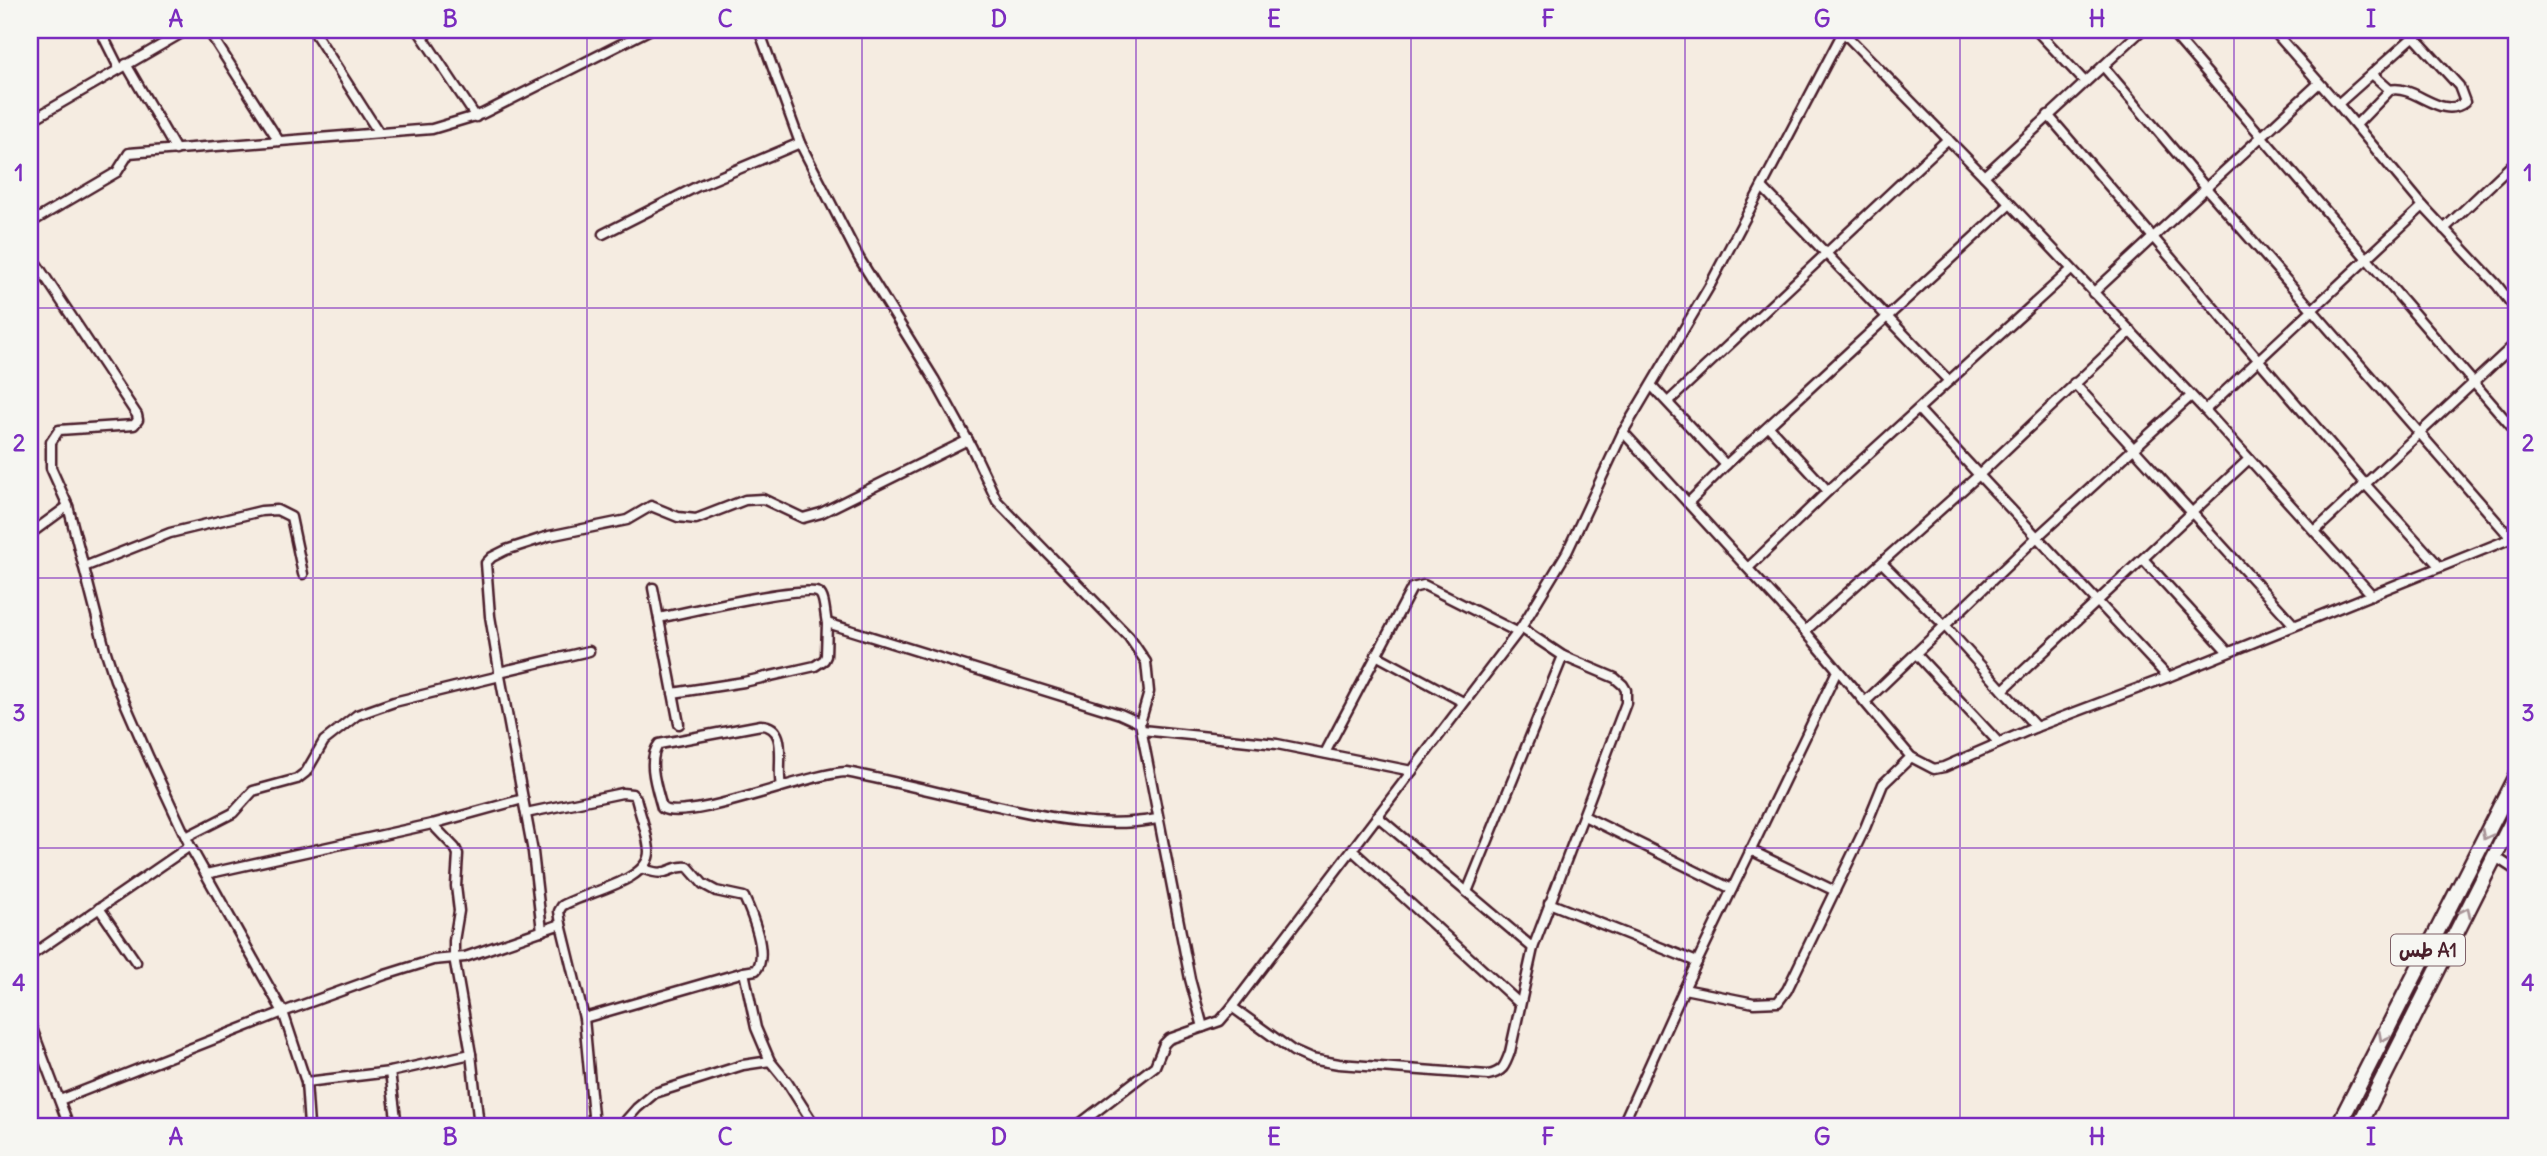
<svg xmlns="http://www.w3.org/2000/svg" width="2547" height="1156" viewBox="0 0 2547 1156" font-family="Delius,'Playpen Sans Arabic',sans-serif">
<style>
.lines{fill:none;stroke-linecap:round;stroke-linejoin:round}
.street-casing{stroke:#4a1f2b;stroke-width:13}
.highway-casing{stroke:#4a1f2b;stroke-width:19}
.street{stroke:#f6f6f2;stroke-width:8}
.highway{stroke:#f6f6f2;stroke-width:14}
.oneway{stroke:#a99598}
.grid{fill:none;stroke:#7b2cbf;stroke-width:2;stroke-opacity:0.55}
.labels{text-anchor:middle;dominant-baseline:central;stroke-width:5;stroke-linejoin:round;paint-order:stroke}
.shield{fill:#f6f6f2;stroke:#7e6067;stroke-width:2}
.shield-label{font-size:19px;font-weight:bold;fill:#4a1f2b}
.neatline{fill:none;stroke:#7b2cbf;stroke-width:2.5}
.grid-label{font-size:23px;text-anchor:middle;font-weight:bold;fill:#7b2cbf}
</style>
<rect width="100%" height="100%" fill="#f5ece1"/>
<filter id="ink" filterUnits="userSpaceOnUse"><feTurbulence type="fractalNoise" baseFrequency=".0143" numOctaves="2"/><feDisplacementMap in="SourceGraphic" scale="14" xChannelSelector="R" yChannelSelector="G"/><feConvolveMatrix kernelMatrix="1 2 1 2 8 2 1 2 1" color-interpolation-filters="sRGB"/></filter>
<g filter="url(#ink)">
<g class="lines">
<g class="street-casing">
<g id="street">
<polyline points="100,30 119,68"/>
<polyline points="208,30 279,141"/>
<polyline points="313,30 379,133"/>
<polyline points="418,30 476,117"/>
<polyline points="759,30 800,143 859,258 934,379 972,448 997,501 1129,637 1146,662 1149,692 1140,723"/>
<polyline points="2036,30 2085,82"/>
<polyline points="2142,30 2103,66 2206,188 2511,538"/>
<polyline points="2170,30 2517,433"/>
<polyline points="2273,30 2338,104 2423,206 2497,285 2517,311"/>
<polyline points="126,64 176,150"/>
<polyline points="2103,66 1984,176 2205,410 2423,206"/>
<polyline points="2372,74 2390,90"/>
<polyline points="2338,104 2421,30"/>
<polyline points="2048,115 2365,484 2440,567"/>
<polyline points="30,121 187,30"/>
<path d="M2356,125L2390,90C2415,84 2441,121 2465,102L2459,86L2408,30"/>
<polyline points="1984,176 1843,32 1709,287 1623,432 1805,631 1911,757 1934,769 1944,767 2036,727 2168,677 2517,536"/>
<polyline points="1762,187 1949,381"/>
<polyline points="30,223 117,172 129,153 432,129 482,114 649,30"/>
<polyline points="2444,229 2517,160"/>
<polyline points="603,234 698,186 800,143"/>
<polyline points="30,254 137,415 138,420 134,425 59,430 51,442 51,468 68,506 105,649 115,680 149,758 190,846 283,1012 306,1082"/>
<polyline points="2093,293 2318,84"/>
<polyline points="2074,383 2294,625"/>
<polyline points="1652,386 1726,465"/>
<polyline points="1668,402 1948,139"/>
<polyline points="1919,410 1979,475 2131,331"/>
<polyline points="2205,410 2372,595"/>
<polyline points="1769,427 1828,491"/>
<polyline points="1688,503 1726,465 2010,204"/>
<polyline points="2315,531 2517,342"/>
<polyline points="30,534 68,506"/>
<polyline points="2144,560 2228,652"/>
<polyline points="1882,563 1945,626 2036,727"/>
<polyline points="84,567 170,533 261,511 277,510 291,517 303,574"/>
<polyline points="1748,568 1828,491 2071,270"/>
<polyline points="653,588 679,724"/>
<path d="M659,618C682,613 804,584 819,593C825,597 825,616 827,623L1120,714L1140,723L1190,979L1203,1027"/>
<polyline points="1805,631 1979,475 2168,677"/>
<polyline points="1916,654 1999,743"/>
<polyline points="1376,655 1463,702"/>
<polyline points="499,672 589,651"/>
<polyline points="2003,690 2249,459"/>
<polyline points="673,693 744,682 815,666 824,660 826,656 827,623"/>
<polyline points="1865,702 2036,538 2191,396"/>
<polyline points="1142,730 1277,744 1412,771"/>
<polyline points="1325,753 1412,588 1424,585 1517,632"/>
<path d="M781,786C776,766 790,726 761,725L659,744C646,760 657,789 662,808C688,823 809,773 846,772C897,782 947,795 998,806C1050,818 1103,829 1157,819"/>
<path d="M526,813L622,793L632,794L636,798C640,815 648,834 649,851C650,882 584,892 562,906L559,911L561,924"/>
<polyline points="1377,816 1533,948"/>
<polyline points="1584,816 1732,889"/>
<polyline points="186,837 233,813 253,791 297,779 306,772 324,741 357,715 394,702 500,676"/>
<polyline points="1352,850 1519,1003"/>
<polyline points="1750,850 1835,891"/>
<polyline points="2494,856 2517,871"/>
<path d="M644,869C671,879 667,865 688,867L703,884L716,891L744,897C752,914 769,955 756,970L744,972"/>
<polyline points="206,874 432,824 523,799"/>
<polyline points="1467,892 1563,656"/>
<polyline points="1549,903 1697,962"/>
<polyline points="99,908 136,962"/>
<polyline points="542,931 533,852 500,676 490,616 486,563 492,557 506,550 549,536 627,520 651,506 678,517 696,519 745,500 763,499 803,518 821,513 968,440"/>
<polyline points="30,956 190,846"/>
<polyline points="1684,989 1754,1003 1778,1002 1787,990 1865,828 1883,784 1911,757"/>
<path d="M1232,1007L1293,1051L1311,1059L1339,1064L1488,1075C1503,1072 1505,1066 1510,1052L1533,948L1626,703V690L1623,685L1615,678L1563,656L1521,628"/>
<polyline points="584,1018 744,972 756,1028 770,1061"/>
<polyline points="30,1023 69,1126"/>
<polyline points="471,1054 479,1126"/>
<polyline points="390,1072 397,1126"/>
<polyline points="60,1100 283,1012 385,975 433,960 465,957 561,924 584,1018 594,1126"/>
<polyline points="309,1126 306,1082 390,1072 471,1054 454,957 454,941 459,911 456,886 458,854 455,848 432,824"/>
<polyline points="621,1126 637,1108 655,1093 743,1065 770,1061 787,1082 815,1126"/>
<polyline points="1077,1126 1155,1066 1164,1044 1169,1039 1220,1021 1232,1007 1521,628 1567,552 1623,432"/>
<polyline points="1622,1126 1684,989 1837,671"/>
</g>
</g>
<g class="highway-casing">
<g id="highway">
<polyline points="2338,1126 2517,774"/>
<polyline points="2359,1126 2517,812"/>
</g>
</g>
<use href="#street" class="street"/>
<use href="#highway" class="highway"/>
</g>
<defs><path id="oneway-chevron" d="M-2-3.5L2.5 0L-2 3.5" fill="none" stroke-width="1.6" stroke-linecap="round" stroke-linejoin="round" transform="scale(1.75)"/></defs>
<g class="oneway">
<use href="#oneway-chevron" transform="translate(2486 835) rotate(117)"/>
<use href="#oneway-chevron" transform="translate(2466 912) rotate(-64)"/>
<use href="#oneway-chevron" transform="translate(2383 1037) rotate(117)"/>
</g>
</g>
<path class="grid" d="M313,30V1126M587,30V1126M862,30V1126M1136,30V1126M1411,30V1126M1685,30V1126M1960,30V1126M2234,30V1126M30,308H2517M30,578H2517M30,848H2517"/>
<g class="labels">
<rect class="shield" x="2391" y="934.5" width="74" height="31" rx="5"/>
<g class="shield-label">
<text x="2428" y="950">طس A1</text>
</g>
</g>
<rect width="2547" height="1156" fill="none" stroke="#f6f6f2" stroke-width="77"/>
<rect x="38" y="38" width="2470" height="1080" class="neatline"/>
<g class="grid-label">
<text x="176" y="27">A</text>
<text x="450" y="27">B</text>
<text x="725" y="27">C</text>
<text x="999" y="27">D</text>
<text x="1274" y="27">E</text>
<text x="1548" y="27">F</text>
<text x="1822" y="27">G</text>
<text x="2097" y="27">H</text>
<text x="2371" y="27">I</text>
<text x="19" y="181">1</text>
<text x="2528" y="181">1</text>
<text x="19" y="451">2</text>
<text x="2528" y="451">2</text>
<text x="19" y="721">3</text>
<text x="2528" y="721">3</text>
<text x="19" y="991">4</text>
<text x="2528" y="991">4</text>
<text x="176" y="1145">A</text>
<text x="450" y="1145">B</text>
<text x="725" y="1145">C</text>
<text x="999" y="1145">D</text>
<text x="1274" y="1145">E</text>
<text x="1548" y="1145">F</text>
<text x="1822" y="1145">G</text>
<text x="2097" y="1145">H</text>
<text x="2371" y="1145">I</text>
</g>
</svg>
